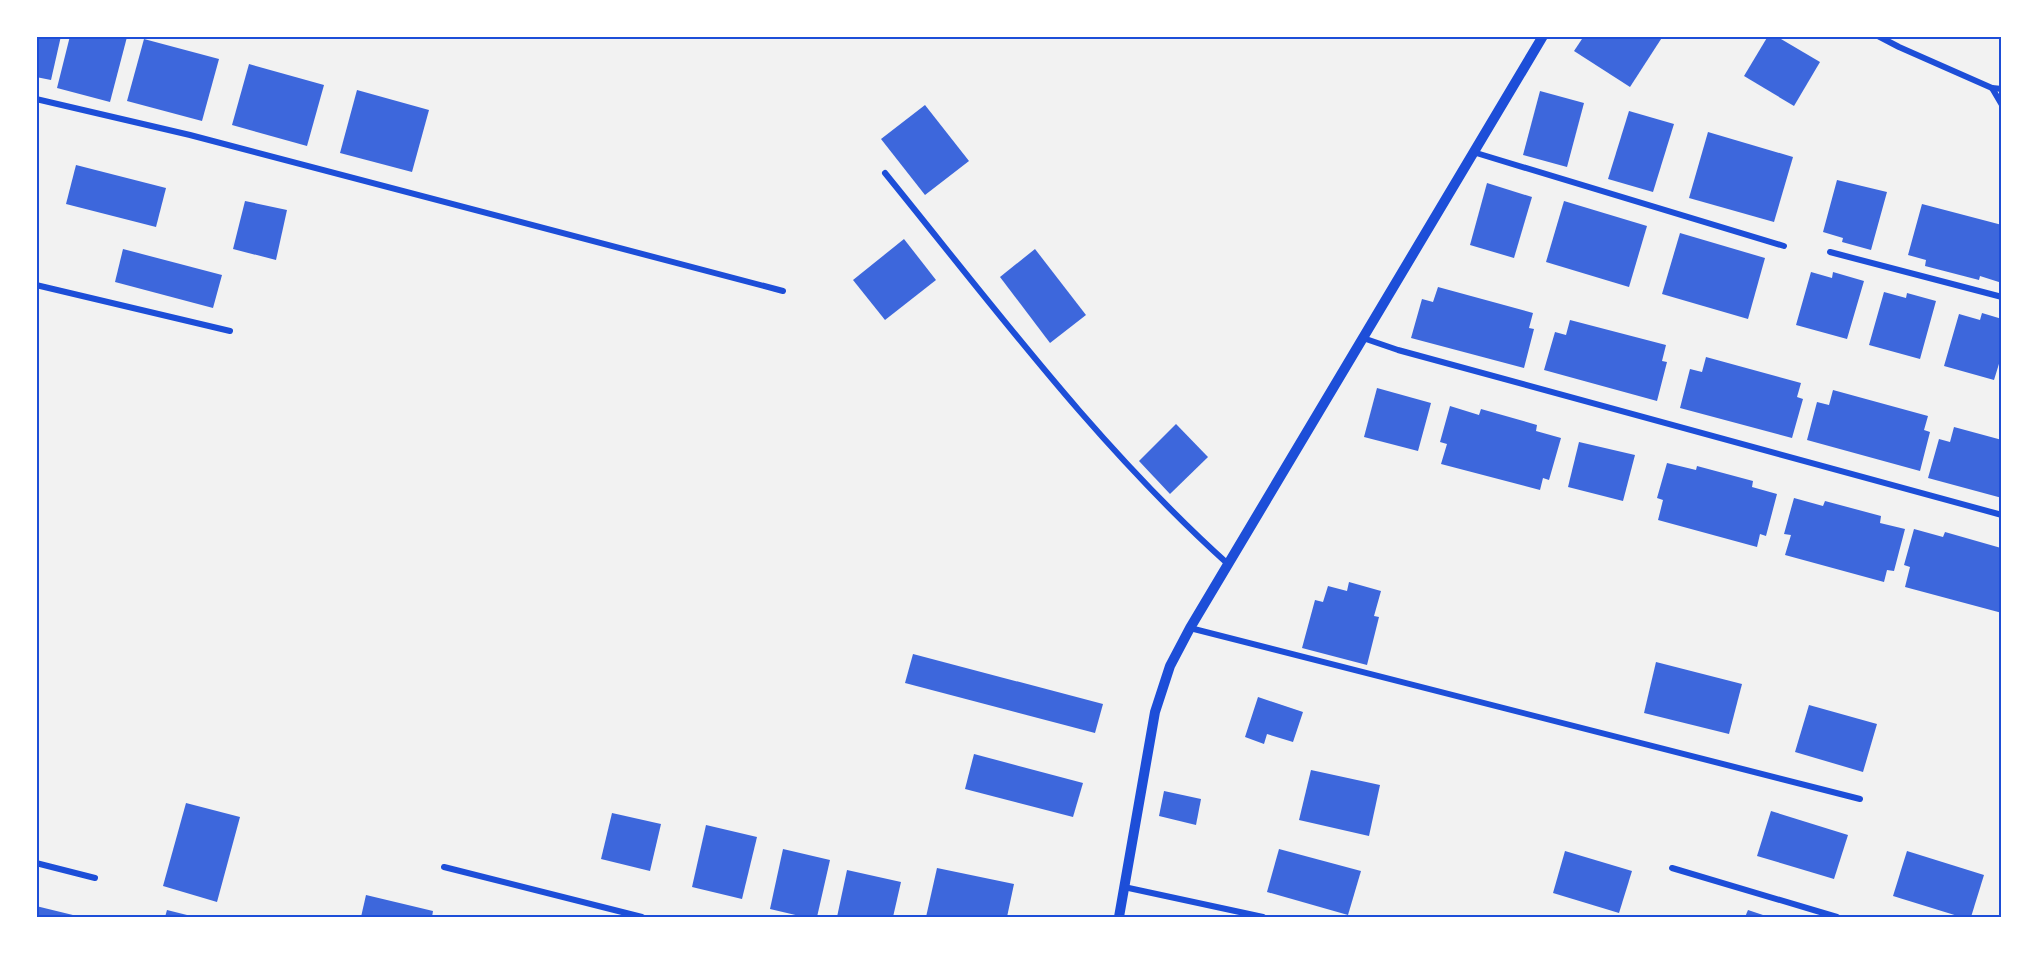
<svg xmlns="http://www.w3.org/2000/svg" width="2038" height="953" viewBox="0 0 2038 953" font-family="'Noto Serif',serif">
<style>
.building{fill:#3d67dc}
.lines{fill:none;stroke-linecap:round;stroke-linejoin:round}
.minor{stroke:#1d4ed8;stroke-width:6}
.tertiary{stroke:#1d4ed8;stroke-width:10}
.neatline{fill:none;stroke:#1d4ed8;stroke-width:2}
</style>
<rect width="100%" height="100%" fill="#f2f2f2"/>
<g class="building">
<polygon points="36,36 61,36 51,80 36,77"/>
<polygon points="70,36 127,37 110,102 57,88"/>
<polygon points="1584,36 1663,36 1630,87 1574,51"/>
<polygon points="1768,36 1776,36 1820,62 1794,106 1744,76"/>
<polygon points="144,39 219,59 202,121 127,101"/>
<polygon points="249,64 324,85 307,146 232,125"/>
<polygon points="357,90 429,110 412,172 340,153"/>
<polygon points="1540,91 1584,103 1567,167 1523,155"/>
<polygon points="925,105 969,161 925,195 881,139"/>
<polygon points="1629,111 1674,124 1653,192 1608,179"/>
<polygon points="1708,132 1793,157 1774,222 1689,198"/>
<polygon points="76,165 166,188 156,227 66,204"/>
<polygon points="1837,180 1887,192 1871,250 1842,242 1843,238 1823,232"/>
<polygon points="1487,183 1532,197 1514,258 1470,245"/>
<polygon points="245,201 287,210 276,260 233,249"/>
<polygon points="1564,201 1647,226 1629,287 1546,262"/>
<polygon points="1922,204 2002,225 2002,283 1980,276 1979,280 1925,266 1926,260 1908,255"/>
<polygon points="1680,233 1765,258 1748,319 1662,294"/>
<polygon points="904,239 936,280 885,320 853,280"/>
<polygon points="123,249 222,275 213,308 115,282"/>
<polygon points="1035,249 1086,315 1050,343 1000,277"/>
<polygon points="1811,272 1832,278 1833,272 1864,281 1847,339 1796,325"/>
<polygon points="1438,287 1533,313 1529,328 1534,329 1524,368 1411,338 1422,299 1433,302"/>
<polygon points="1884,292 1906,298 1907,293 1936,301 1920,359 1869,345"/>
<polygon points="1982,313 2002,319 2002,354 1994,380 1944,366 1959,314 1980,320"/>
<polygon points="1570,320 1666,345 1662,361 1667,362 1657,401 1544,370 1555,332 1566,335"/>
<polygon points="1706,357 1801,383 1797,397 1803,399 1792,438 1680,408 1690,369 1702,372"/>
<polygon points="1377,388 1431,403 1418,451 1364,437"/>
<polygon points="1833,390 1928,416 1924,430 1930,432 1920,471 1807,440 1817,402 1829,405"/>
<polygon points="1450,406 1479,415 1481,409 1537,425 1536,431 1561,438 1549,480 1543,478 1540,490 1441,464 1447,444 1440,442"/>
<polygon points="1176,424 1208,457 1170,494 1139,461"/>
<polygon points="1954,427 2002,440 2002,498 1928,478 1939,439 1950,442"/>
<polygon points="1579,442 1635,455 1623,501 1568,487"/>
<polygon points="1667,463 1696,470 1697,466 1753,481 1752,487 1777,494 1766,536 1760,534 1757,547 1658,520 1663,500 1657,498"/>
<polygon points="1794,498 1823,506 1825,501 1881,516 1880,523 1905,529 1894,571 1887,570 1884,582 1785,555 1791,535 1784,534"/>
<polygon points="1914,529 1943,537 1945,532 2001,548 2000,554 2002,555 2002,613 1905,587 1910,567 1904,565"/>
<polygon points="1349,582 1381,591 1374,616 1379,617 1367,665 1302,648 1315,600 1323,602 1328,586 1347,591"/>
<polygon points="913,654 1103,704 1095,733 905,683"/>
<polygon points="1656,662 1742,684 1729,734 1644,713"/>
<polygon points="1258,697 1303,712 1293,742 1267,734 1264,744 1245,737"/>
<polygon points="1809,705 1877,724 1863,772 1795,752"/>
<polygon points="974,754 1083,783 1073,817 965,789"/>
<polygon points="1311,770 1380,785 1369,836 1299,820"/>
<polygon points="1164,791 1201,799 1196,825 1159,816"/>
<polygon points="186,803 240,817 217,902 163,886"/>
<polygon points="1771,811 1848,835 1834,879 1757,856"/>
<polygon points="612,813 661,824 650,871 601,859"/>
<polygon points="706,825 757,837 742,899 692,887"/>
<polygon points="783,849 830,860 817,917 804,917 770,909"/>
<polygon points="1279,849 1361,871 1348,915 1267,892"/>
<polygon points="1565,851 1632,871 1619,913 1553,893"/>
<polygon points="1907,851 1984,875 1971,917 1961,917 1893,896"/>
<polygon points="937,868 1014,884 1007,917 926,917"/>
<polygon points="847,870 901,882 893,917 837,917"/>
<polygon points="366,895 433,911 432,917 361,917"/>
<polygon points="36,906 77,916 77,917 36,917"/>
<polygon points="167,910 191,916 190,917 165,917"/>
<polygon points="1748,910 1769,917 1745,917"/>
</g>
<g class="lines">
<g class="minor">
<polyline points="1878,36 1899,47 1992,88 2002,105"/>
<polyline points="1992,88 2002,89"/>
<polyline points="36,99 190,135 783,291"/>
<polyline points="1473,152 1784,246"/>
<path d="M885,173C994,307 1098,447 1228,564"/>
<polyline points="1830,252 2002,297"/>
<polyline points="36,285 230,331"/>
<polyline points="1363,338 1398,350 2002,515"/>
<polyline points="1190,628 1860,799"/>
<polyline points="36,863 95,878"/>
<polyline points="444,867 642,917"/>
<polyline points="1672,868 1837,917"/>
<polyline points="1124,887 1263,917"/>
</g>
<polyline class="tertiary" points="1119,917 1155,712 1170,666 1190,628 1543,36"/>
</g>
<rect width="2038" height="953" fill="none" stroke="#ffffff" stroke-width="75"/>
<rect x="38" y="38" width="1962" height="878" class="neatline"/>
</svg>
